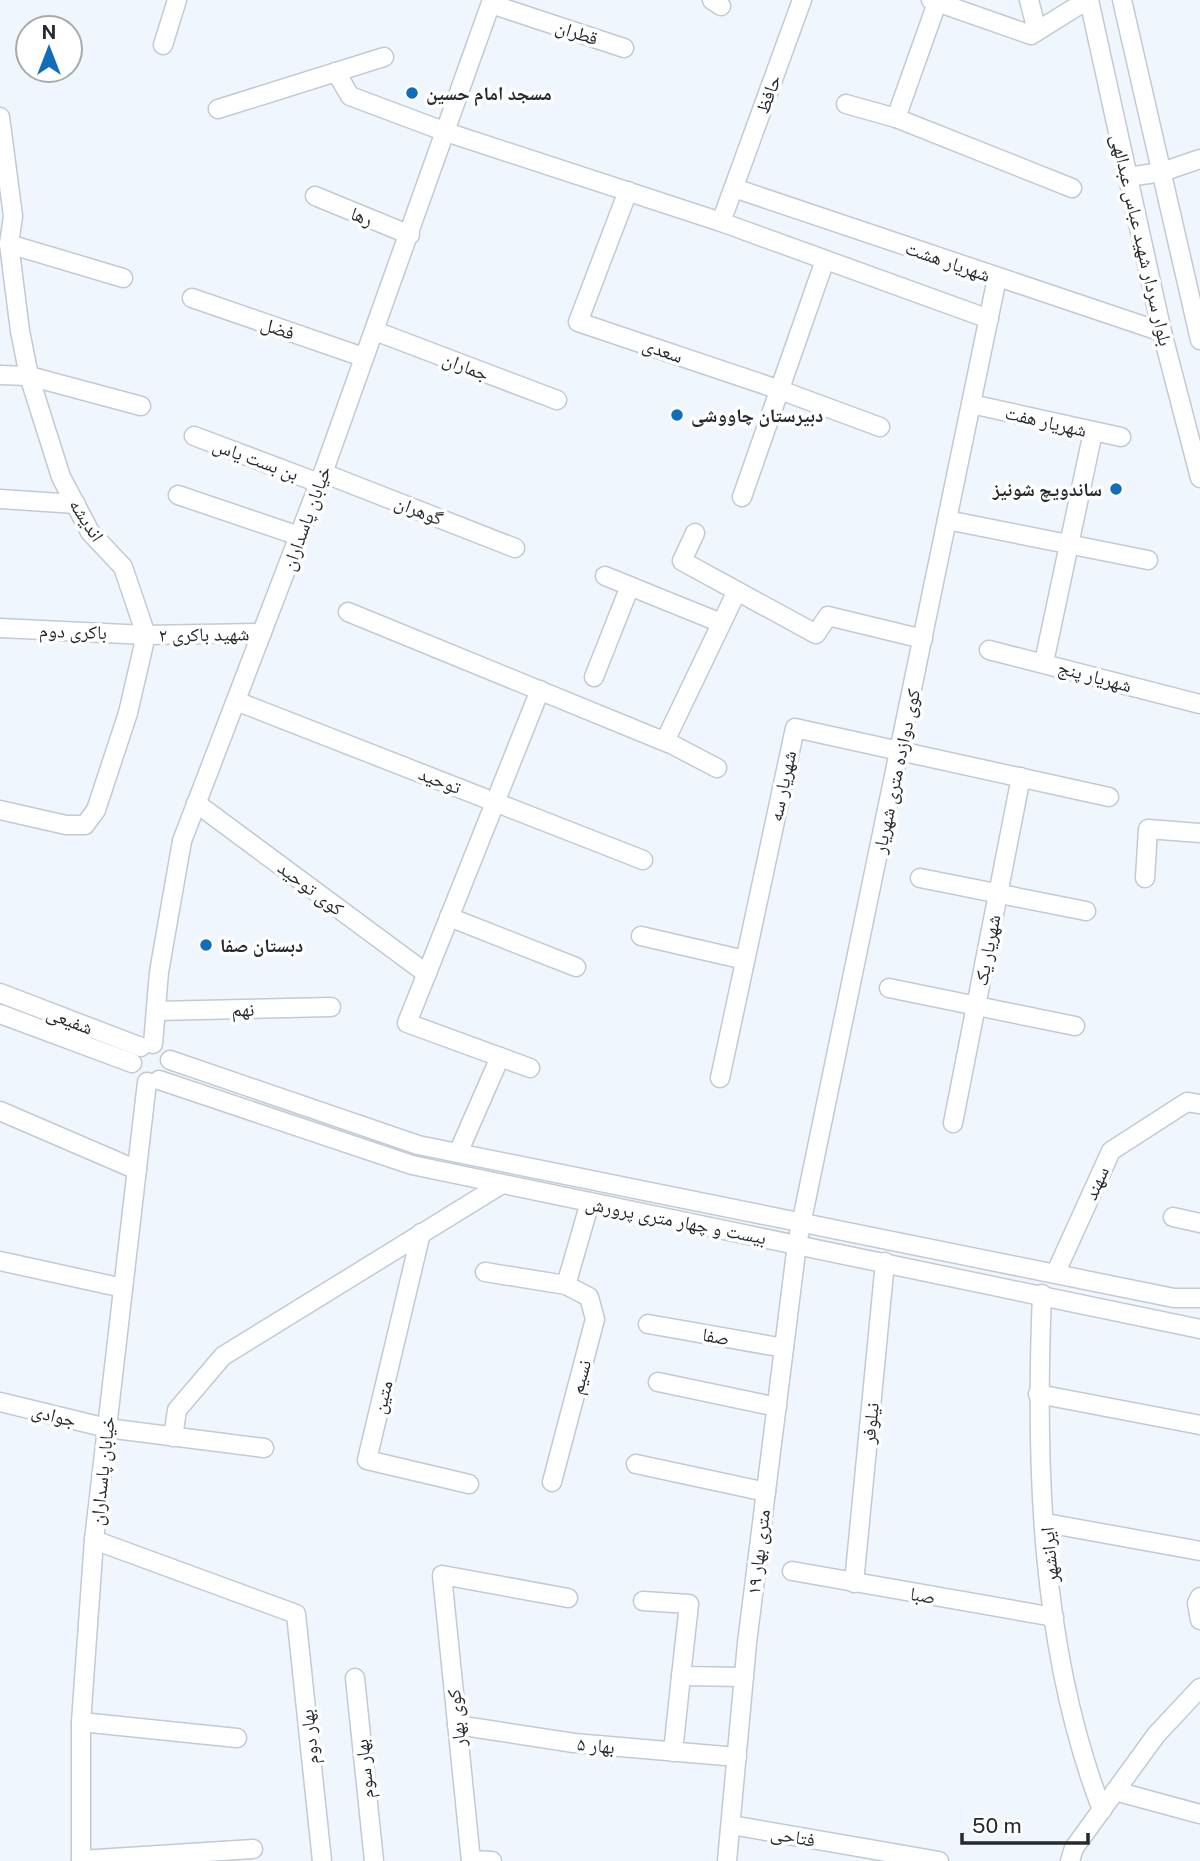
<svg xmlns="http://www.w3.org/2000/svg" width="1200" height="1861" viewBox="0 0 1200 1861" font-family="'Public Sans','Noto Naskh Arabic',sans-serif">
<style>
.lines{fill:none;stroke-linecap:round;stroke-linejoin:round}
.minor-casing{stroke:#c1cad5;stroke-width:21}
.minor{stroke:#fff;stroke-width:18}
.poi-dot{fill:#116dba;stroke:#fff;stroke-width:2.5}
.labels{text-anchor:middle;dominant-baseline:central;stroke-width:7;stroke-linejoin:round;paint-order:stroke}
.street-label{font-size:19px;fill:#262a2e;stroke:#fff}
.poi-label{font-size:19px;font-weight:bold;fill:#262a2e;stroke:#fff;text-anchor:start}
</style>
<rect width="100%" height="100%" fill="#f0f6fd"/>
<g class="lines">
<g class="minor-casing">
<g id="minor">
<polyline points="712,0 721,6"/>
<polyline points="931,0 1031,35 1087,0"/>
<polyline points="1029,0 1037,31"/>
<polyline points="1089,0 1162,332 1200,478"/>
<polyline points="1122,0 1200,340"/>
<polyline points="491,4 624,48"/>
<polyline points="163,45 177,0"/>
<polyline points="336,72 350,96 446,132 721,222 989,319"/>
<polyline points="846,104 896,118 1072,188"/>
<polyline points="218,109 384,57"/>
<polyline points="0,117 13,216 9,244 20,331 29,376 61,477 90,532 123,567 146,635 128,713 96,810 85,825 66,825 0,810"/>
<polyline points="896,118 938,0"/>
<polyline points="1128,177 1162,172 1200,159"/>
<polyline points="734,188 1162,332"/>
<polyline points="628,191 578,322 780,390 880,427"/>
<polyline points="315,196 410,235"/>
<polyline points="721,222 802,0"/>
<polyline points="9,244 123,278"/>
<polyline points="192,298 363,357"/>
<polyline points="375,331 557,400"/>
<polyline points="0,375 29,376 141,406"/>
<polyline points="971,404 1121,437"/>
<polyline points="194,436 319,483"/>
<polyline points="323,473 515,548"/>
<polyline points="178,495 299,536"/>
<polyline points="742,497 825,260"/>
<polyline points="0,499 76,504"/>
<polyline points="947,520 1148,560"/>
<polyline points="695,533 682,561 816,634 828,616 923,639"/>
<polyline points="605,576 721,623"/>
<polyline points="348,612 673,745 717,768"/>
<polyline points="0,628 146,635 262,633"/>
<polyline points="989,650 1200,704"/>
<polyline points="1044,662 1093,432"/>
<polyline points="594,677 630,586"/>
<polyline points="236,701 643,860"/>
<polyline points="665,741 736,593"/>
<polyline points="196,803 427,974"/>
<polyline points="920,878 1086,911"/>
<polyline points="1145,878 1148,829 1200,833"/>
<polyline points="449,917 576,967"/>
<polyline points="641,936 745,960"/>
<polyline points="889,988 1075,1026"/>
<polyline points="0,993 141,1047"/>
<polyline points="156,1011 331,1007"/>
<polyline points="0,1014 132,1063"/>
<polyline points="153,1044 159,972 182,841 323,473 492,0"/>
<polyline points="170,1060 418,1145 1174,1298 1200,1298"/>
<polyline points="530,1068 407,1023 540,690"/>
<polyline points="720,1078 795,728 1109,797"/>
<polyline points="159,1080 412,1165 1200,1329"/>
<polyline points="0,1111 137,1170"/>
<polyline points="953,1123 1021,777"/>
<polyline points="458,1153 500,1057"/>
<polyline points="1173,1217 1200,1223"/>
<polyline points="421,1233 367,1460 469,1484"/>
<polyline points="0,1261 123,1288"/>
<polyline points="485,1272 566,1285 589,1297 595,1319 552,1482"/>
<polyline points="1056,1272 1111,1151 1187,1102 1200,1104"/>
<polyline points="566,1285 590,1202"/>
<path d="M1042,1294C1035,1463 1040,1650 1102,1810"/>
<polyline points="648,1324 784,1348"/>
<polyline points="658,1382 777,1407"/>
<polyline points="1038,1394 1200,1425"/>
<polyline points="0,1402 107,1428 264,1448"/>
<polyline points="173,1437 177,1410 223,1356 502,1184"/>
<polyline points="636,1464 766,1492"/>
<polyline points="1046,1523 1200,1551"/>
<polyline points="94,1540 296,1614 322,1861"/>
<polyline points="792,1571 1054,1617"/>
<polyline points="854,1583 885,1262"/>
<polyline points="1200,1597 1197,1603 1200,1620"/>
<polyline points="643,1601 689,1604 681,1676 744,1677"/>
<polyline points="355,1678 374,1861"/>
<polyline points="81,1722 237,1738"/>
<polyline points="457,1725 574,1743 737,1757"/>
<polyline points="673,1752 681,1676"/>
<polyline points="1115,1791 1200,1814"/>
<polyline points="731,1825 939,1861"/>
<polyline points="81,1860 253,1849"/>
<polyline points="471,1860 492,1861"/>
<polyline points="81,1861 81,1722 94,1540 147,1082"/>
<polyline points="471,1861 442,1575 568,1598"/>
<polyline points="727,1861 747,1643 797,1244 997,278"/>
<polyline points="1070,1861 1074,1848 1156,1735 1200,1688"/>
</g>
</g>
<use href="#minor" class="minor"/>
</g>
<g class="poi-dot">
<circle cx="412" cy="93" r="7"/>
<circle cx="677" cy="415" r="7"/>
<circle cx="1116" cy="489" r="7"/>
<circle cx="206" cy="945" r="7"/>
</g>
<g class="labels">
<g class="street-label">
<text transform="translate(577 32) rotate(18)">قطران</text>
<text transform="translate(768 94) rotate(-70)">حافظ</text>
<text transform="translate(362 216) rotate(22)">رها</text>
<text transform="translate(1142 240) rotate(77)">بلوار سردار شهید عباس عبدالهی</text>
<text transform="translate(948 261) rotate(19)">شهریار هشت</text>
<text transform="translate(278 328) rotate(19)">فضل</text>
<text transform="translate(663 350) rotate(19)">سعدی</text>
<text transform="translate(466 366) rotate(21)">جماران</text>
<text transform="translate(1046 421) rotate(13)">شهریار هفت</text>
<text transform="translate(256 459) rotate(20)">بن بست یاس</text>
<text transform="translate(419 510) rotate(22)">گوهران</text>
<text transform="translate(306 518) rotate(-70)">خیابان پاسداران</text>
<text transform="translate(87 520) rotate(57)">اندیشه</text>
<text transform="translate(73 631) rotate(2)">باکری دوم</text>
<text transform="translate(204 634) rotate(-1)">شهید باکری ۲</text>
<text transform="translate(1095 676) rotate(15)">شهریار پنج</text>
<text transform="translate(896 771) rotate(-78)">کوی دوازده متری شهریار</text>
<text transform="translate(440 780) rotate(21)">توحید</text>
<text transform="translate(782 786) rotate(-78)">شهریار سه</text>
<text transform="translate(311 888) rotate(37)">کوی توحید</text>
<text transform="translate(987 950) rotate(-79)">شهریار یک</text>
<text transform="translate(243 1009) rotate(-1)">نهم</text>
<text transform="translate(70 1020) rotate(21)">شفیعی</text>
<text transform="translate(1096 1183) rotate(-66)">سهند</text>
<text transform="translate(676 1220) rotate(11)">بیست و چهار متری پرورش</text>
<text transform="translate(716 1336) rotate(10)">صفا</text>
<text transform="translate(580 1377) rotate(-75)">نسیم</text>
<text transform="translate(382 1397) rotate(-76)">متین</text>
<text transform="translate(54 1415) rotate(14)">جوادی</text>
<text transform="translate(870 1423) rotate(-84)">نیلوفر</text>
<text transform="translate(102 1471) rotate(-84)">خیابان پاسداران</text>
<text transform="translate(758 1552) rotate(-83)">۱۹ متری بهار</text>
<text transform="translate(1049 1555) rotate(-95)">ایرانشهر</text>
<text transform="translate(923 1595) rotate(10)">صبا</text>
<text transform="translate(456 1718) rotate(-96)">کوی بهار</text>
<text transform="translate(309 1737) rotate(-96)">بهار دوم</text>
<text transform="translate(596 1745) rotate(5)">بهار ۵</text>
<text transform="translate(364 1769) rotate(-96)">بهار سوم</text>
<text transform="translate(793 1836) rotate(10)">فتاحی</text>
</g>
<g class="poi-label">
<text x="426" y="93">مسجد امام حسین</text>
<text x="691" y="415">دبیرستان چاووشی</text>
<text x="1102" y="489" text-anchor="end">ساندویچ شونیز</text>
<text x="220" y="945">دبستان صفا</text>
</g>
</g>
<g transform="translate(49 49)"><circle r="33" fill="#ffffff" stroke="#a8aaab" stroke-width="2"/>
<path d="M0-5L12 26L0 18L-12 26Z" fill="#116dba"/>
<text y="-10" font-size="19" font-weight="bold" text-anchor="middle" fill="#262a2e">N</text>
</g>
<path d="M962 1833v10h126v-10" fill="none" stroke="#262a2e" stroke-width="3.5"/>
<text x="972" y="1833" font-size="21" fill="#262a2e" stroke="#ffffff" stroke-width="5" paint-order="stroke">50 m</text>
</svg>
